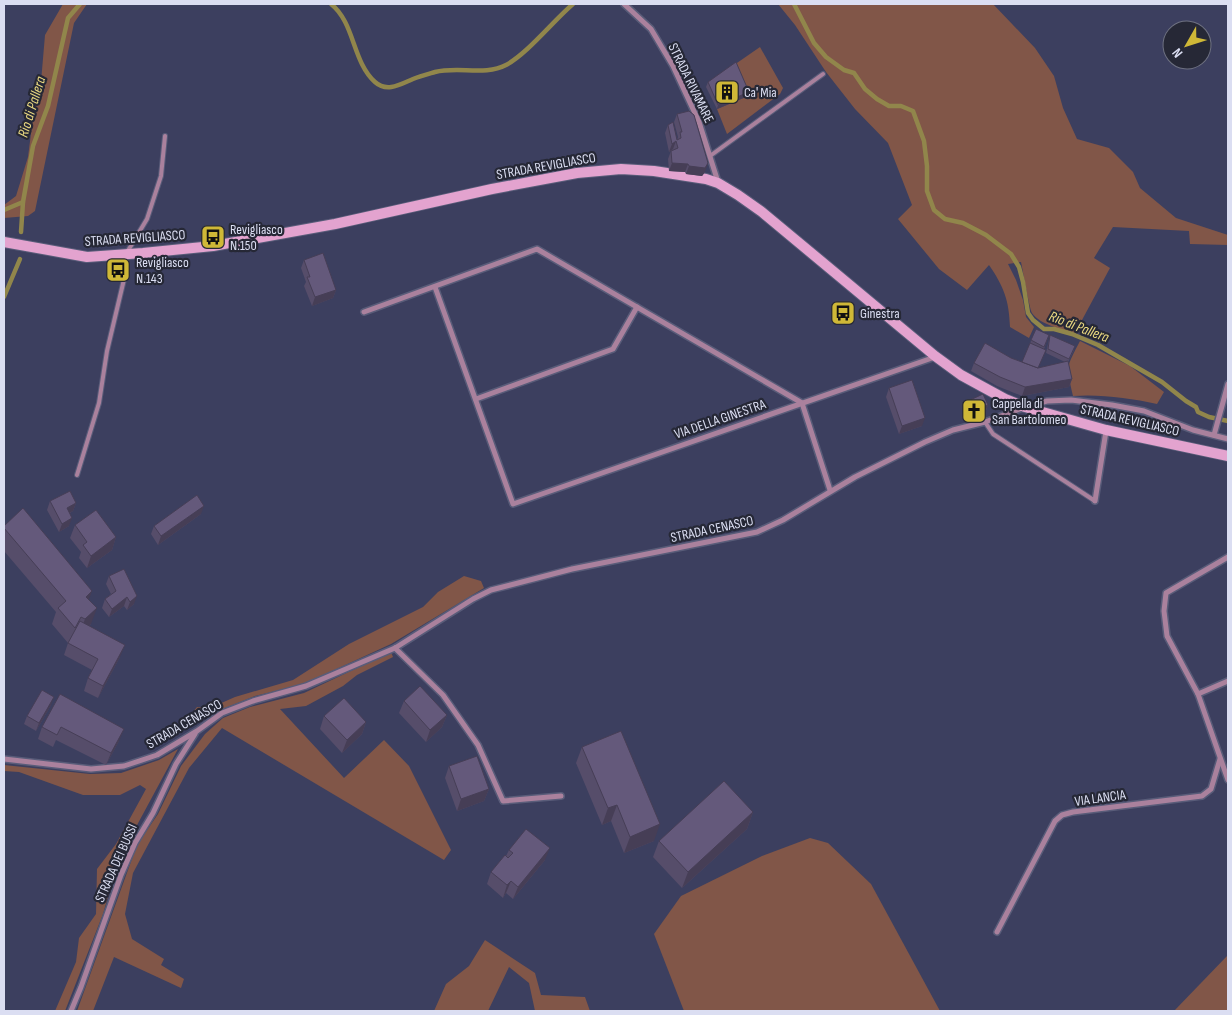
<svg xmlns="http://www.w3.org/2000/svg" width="1232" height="1015" viewBox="0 0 1232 1015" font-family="'Sofia Sans Condensed',sans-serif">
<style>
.green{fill:#815648}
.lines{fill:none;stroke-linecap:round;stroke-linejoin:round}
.stream{stroke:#91864b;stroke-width:4.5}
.lane-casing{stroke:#595c79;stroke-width:6}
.street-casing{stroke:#595c79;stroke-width:8}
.secondary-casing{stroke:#595c79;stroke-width:12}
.lane{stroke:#aa819d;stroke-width:4}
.street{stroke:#aa819d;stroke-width:5}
.secondary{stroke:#e3a3cf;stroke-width:10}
.wall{fill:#564d6a}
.shaded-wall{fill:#463e56}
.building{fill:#64597b;stroke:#463e56}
.labels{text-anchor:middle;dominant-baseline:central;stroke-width:4.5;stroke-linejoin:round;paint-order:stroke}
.street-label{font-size:14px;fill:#dbdef2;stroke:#262836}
.poi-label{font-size:14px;fill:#dbdef2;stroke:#262836;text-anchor:start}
.water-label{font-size:15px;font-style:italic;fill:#ead981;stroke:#262836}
</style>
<rect width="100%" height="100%" fill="#3c3f5f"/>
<g class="green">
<polygon points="63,4 87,4 74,23 35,211 28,216 4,218 4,205 16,196 28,157 36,94 41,82 45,35"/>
<path d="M778,4H993L1035,48L1054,76L1063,108L1077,139L1109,148L1133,172L1140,188L1176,218L1228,235V245L1190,244L1189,231L1113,227L1094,258L1110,268L1075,333C1061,329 1041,325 1032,313C1029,307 1023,271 1021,262L1008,264L1016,280L1023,300L1026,317L1034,327L1029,338L1010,327C1009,300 1004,287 989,265L967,290L939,269L898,219L912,205L888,143L855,109L826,72L795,25Z"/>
<polygon points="760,47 783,88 780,94 727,134 717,109 748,96 734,65"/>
<path d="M1080,341L1130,366L1164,392L1157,404C1130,398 1100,394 1073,396C1066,365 1066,368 1080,341Z"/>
<polygon points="464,576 481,581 484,588 391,644 304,684 255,696 205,716 193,712 197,707 210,708 235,697 293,680 349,644 423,607 438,592"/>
<polygon points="391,652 393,657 357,675 343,686 306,706 280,709 344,778 384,740 409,766 451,850 444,860 222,728 189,768 133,873 125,914 132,939 164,959 161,965 184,979 181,988 114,957 93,1011 77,1011 137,845 158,814 181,766 205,734 223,718 250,707 304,693"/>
<polygon points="178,749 129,840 116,869 103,914 65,1011 55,1011 76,962 79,938 96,914 97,869 116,844 146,789 140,785 120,795 83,795 19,772 4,771 4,765 90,774 121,773 159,760"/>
<polygon points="810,838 828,843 871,884 940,1011 684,1011 654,934 681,896 762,856"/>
<polygon points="485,940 535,973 541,995 585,997 590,1011 535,1011 529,983 509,967 488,1011 434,1011 446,984 469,966"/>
<polygon points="1228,955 1228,1011 1174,1011"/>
</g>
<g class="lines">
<g class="stream">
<path d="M331,4C355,23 352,61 375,82C387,93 401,84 413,79C420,76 428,74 435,72C458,66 485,76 506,65C528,53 553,21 573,4"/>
<polyline points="794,4 814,43 826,57 844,70 854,73 865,89 877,99 889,106 901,106 913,111 924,141 927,166 927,191 934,210 945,219 963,223 986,235 1011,254 1019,267 1023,282 1028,313 1033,320 1044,329 1054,329 1072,334 1098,345 1162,382 1186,401 1196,407 1198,412 1209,417 1228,421"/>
<polyline points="4,210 23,202 33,146 48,106 68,18 80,4"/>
<polyline points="21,232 23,202"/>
<polyline points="4,297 20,259"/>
</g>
<g class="lane-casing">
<g id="lane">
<polyline points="710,156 823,74"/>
<polyline points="985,422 993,434 1095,501"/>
<polyline points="77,475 99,403 107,351 126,271 126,254 147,219 161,176 165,136"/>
</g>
</g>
<g class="street-casing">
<g id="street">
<polyline points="624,4 651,29 673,66 699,122 718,182"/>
<polyline points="435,287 513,504 935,357"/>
<polyline points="364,312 537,249 802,403 830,490"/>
<polyline points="476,399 613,349 637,307"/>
<polyline points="1214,435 1228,384"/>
<polyline points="1095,501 1106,431"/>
<polyline points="1228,557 1166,593 1164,611 1167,636 1198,694 1228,681"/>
<polyline points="395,648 443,695 478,745 503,801 561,796"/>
<polyline points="1198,694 1228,780"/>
<polyline points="4,759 91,769 124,766 157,755 197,731 222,713 253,701 306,686 395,648 473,599 491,590 572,569 757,532 783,520 855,477 925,442 953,430 985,422 1025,407 1047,401 1071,400 1112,405 1144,411 1193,430 1228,439"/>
<polyline points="997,932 1055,821 1062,815 1073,812 1202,796 1211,789 1220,759"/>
<polyline points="71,1011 81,987 121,875 135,843 153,813 176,764 195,734"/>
</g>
</g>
<g class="secondary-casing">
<polyline id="secondary" points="4,242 87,257 143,253 213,246 335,224 492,189 577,173 621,169 654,171 706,179 718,183 738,195 762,212 935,356 961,375 1005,399 1025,407 1106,430 1228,456"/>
</g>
<use href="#lane" class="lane"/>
<use href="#street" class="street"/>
<use href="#secondary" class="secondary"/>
</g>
<g class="wall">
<polygon points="708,82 749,92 748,96 717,109 706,87"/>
<polygon points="677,114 705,172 702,176 686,174 685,172 669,171 668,159 671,151 669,152 665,133 668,125 677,140 678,137 674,122"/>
<polygon points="304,260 336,290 333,298 312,306 304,286 306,282 301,268"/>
<polygon points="1049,335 1044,349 1038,368 1065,362 1046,353 1050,335 1074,350 1068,362 1072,379 1069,387 1022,396 997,386 971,371 974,363 1011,358 1022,362 1030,345 1031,340"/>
<polygon points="889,388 922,426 899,434 886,397"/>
<polygon points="968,401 988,405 985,413 970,420 963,416"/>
<polygon points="50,501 76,503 73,511 70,513 69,526 59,532 47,510"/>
<polygon points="201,514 158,545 151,534 154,526"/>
<polygon points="75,525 116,537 112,550 87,568 79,558 81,552 70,538"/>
<polygon points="4,526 89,600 91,624 89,626 120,657 98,698 84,691 88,678 92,670 64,655 68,643 52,624 56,612 4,551"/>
<polygon points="109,576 134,604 127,610 124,606 109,617 102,608 105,599 111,594 106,584"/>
<polygon points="60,694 119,741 106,765 56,740 53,747 38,739 42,727"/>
<polygon points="404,701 447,715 442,727 426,742 399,713"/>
<polygon points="51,705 36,731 24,724 27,716"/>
<polygon points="324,716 366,722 362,734 342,753 320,729"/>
<polygon points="582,747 654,841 624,853 611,821 602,825 576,763"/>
<polygon points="449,766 489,789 484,801 457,811 445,778"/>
<polygon points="753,812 747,829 682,888 653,857 659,841"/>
<polygon points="509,850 545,860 513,899 506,893 503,898 487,884 491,872 506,856"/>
</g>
<g class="shaded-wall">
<polygon points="749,92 748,96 717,109 718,105"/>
<polygon points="676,141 673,149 669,152 672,144"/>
<polygon points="672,163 688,164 685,172 669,171"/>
<polygon points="708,163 705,172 702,176 686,174 689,166"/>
<polygon points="336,290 333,298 312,306 315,297"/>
<polygon points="1072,379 1069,387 1022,396 1025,387"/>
<polygon points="988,405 985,413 970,420 973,412"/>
<polygon points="925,418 922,426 899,434 902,426"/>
<polygon points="76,503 73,511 64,516 67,508"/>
<polygon points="204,506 201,514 158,545 161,536"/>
<polygon points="72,518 69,526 59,532 62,524"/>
<polygon points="116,537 112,550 87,568 91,556"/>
<polygon points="92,591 86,608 86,597"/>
<polygon points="137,596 134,604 127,610 130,602"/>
<polygon points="127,597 124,606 109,617 112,609"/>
<polygon points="97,608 91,624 79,635 85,619"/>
<polygon points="125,645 120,657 98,698 103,686"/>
<polygon points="54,697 51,705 36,731 39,723"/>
<polygon points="447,715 442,727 426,742 430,730"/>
<polygon points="366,722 362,734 342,753 347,740"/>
<polygon points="124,729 119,741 106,765 111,753"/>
<polygon points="489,789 484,801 457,811 461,799"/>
<polygon points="617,805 611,821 602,825 608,808"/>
<polygon points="753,812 747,829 682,888 688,872"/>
<polygon points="660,824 654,841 624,853 630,837"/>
<polygon points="550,848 545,860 513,899 518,887"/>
<polygon points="511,881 506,893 503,898 507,885"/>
</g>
<g class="building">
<polygon points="736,62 749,92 718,105 708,82"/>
<polygon points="689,111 694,115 708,163 705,168 689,166 688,164 672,163 671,151 678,148 676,141 672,144 668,125 673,122 677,140 681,138 680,132 682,132 677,114"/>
<polygon points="323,253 336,290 315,297 307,277 310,277 304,260"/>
<polygon points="1036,329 1049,335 1044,347 1031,340"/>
<polygon points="1050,335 1075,346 1069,359 1048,349"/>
<polygon points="985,343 1011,358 1038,368 1068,361 1072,379 1025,387 1000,377 974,363"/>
<polygon points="1030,343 1046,350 1038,368 1022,362"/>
<polygon points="912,380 925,418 902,426 889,388"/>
<polygon points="983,394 988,405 973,412 966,408 968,401"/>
<polygon points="70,491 76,503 67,508 72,518 62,524 50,501"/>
<polygon points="197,495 204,506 161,536 154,526"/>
<polygon points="23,508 92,591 86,597 97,608 85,619 81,617 75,628 58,608 66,601 4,528 4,526"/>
<polygon points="96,510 116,537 91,556 83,545 87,542 75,525"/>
<polygon points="124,569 137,596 130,602 127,597 112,609 105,599 116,591 109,576"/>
<polygon points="80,621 125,645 103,686 88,678 98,659 68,643"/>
<polygon points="420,686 447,715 430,730 404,701"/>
<polygon points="42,690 54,697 39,723 27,716"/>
<polygon points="60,694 124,729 111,753 61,727 57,735 42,727"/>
<polygon points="344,698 366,722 347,740 324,716"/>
<polygon points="621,731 660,824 630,837 617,805 608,808 582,747"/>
<polygon points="477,756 489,789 461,799 449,766"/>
<polygon points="724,781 753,812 688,872 659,841"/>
<polygon points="526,829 550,848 518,887 511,881 507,885 491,872 505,855 508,858 513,853 509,850"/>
</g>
<defs>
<g id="building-square" transform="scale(1.25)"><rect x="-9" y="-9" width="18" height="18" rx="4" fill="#cfb837" stroke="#262836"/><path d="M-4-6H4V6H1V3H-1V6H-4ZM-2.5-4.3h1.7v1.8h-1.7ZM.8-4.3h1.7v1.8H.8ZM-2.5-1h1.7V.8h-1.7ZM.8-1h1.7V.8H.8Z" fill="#111"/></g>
<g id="bus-square" transform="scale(1.25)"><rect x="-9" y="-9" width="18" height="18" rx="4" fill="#cfb837" stroke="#262836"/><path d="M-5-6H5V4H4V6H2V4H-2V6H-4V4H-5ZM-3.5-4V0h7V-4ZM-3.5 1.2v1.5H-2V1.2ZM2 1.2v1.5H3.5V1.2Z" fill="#111"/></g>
<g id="church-square" transform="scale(1.25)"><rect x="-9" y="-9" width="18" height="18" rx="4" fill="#cfb837" stroke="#262836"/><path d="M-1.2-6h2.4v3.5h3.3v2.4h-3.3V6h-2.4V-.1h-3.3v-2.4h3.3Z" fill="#111"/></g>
</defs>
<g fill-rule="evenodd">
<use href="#building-square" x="727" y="92"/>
<use href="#bus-square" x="213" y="237"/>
<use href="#bus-square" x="118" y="270"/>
<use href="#bus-square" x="843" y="313"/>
<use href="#church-square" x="974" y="411"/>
</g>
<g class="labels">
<g class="street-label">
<text transform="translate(691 83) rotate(64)">STRADA RIVAMARE</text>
<text transform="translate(546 166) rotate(-10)">STRADA REVIGLIASCO</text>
<text transform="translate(135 238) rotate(-4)">STRADA REVIGLIASCO</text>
<text transform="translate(720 419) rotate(-19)">VIA DELLA GINESTRA</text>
<text transform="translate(1130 420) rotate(13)">STRADA REVIGLIASCO</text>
<text transform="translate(712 529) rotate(-12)">STRADA CENASCO</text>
<text transform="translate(184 724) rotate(-30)">STRADA CENASCO</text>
<text transform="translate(1100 798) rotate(-8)">VIA LANCIA</text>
<text transform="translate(116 863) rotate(-66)">STRADA DEI BUSSI</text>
</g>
<g class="poi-label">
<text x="744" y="92">Ca' Mia</text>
<text x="230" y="229">Revigliasco<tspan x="230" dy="16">N.150</tspan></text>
<text x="136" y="262">Revigliasco<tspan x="136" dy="16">N.143</tspan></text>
<text x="860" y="313">Ginestra</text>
<text x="992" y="403">Cappella di<tspan x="992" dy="16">San Bartolomeo</tspan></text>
</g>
<g class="water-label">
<text transform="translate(32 107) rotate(-73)">Rio di Pallera</text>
<text transform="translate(1079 327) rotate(21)">Rio di Pallera</text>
</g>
</g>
<rect width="1232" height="1015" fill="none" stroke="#dbdef2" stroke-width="10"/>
<g transform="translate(1187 45) rotate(231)"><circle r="24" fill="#262836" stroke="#6e7181"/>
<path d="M0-4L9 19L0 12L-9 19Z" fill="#cfb837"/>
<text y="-8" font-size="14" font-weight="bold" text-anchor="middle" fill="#dbdef2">N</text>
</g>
</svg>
